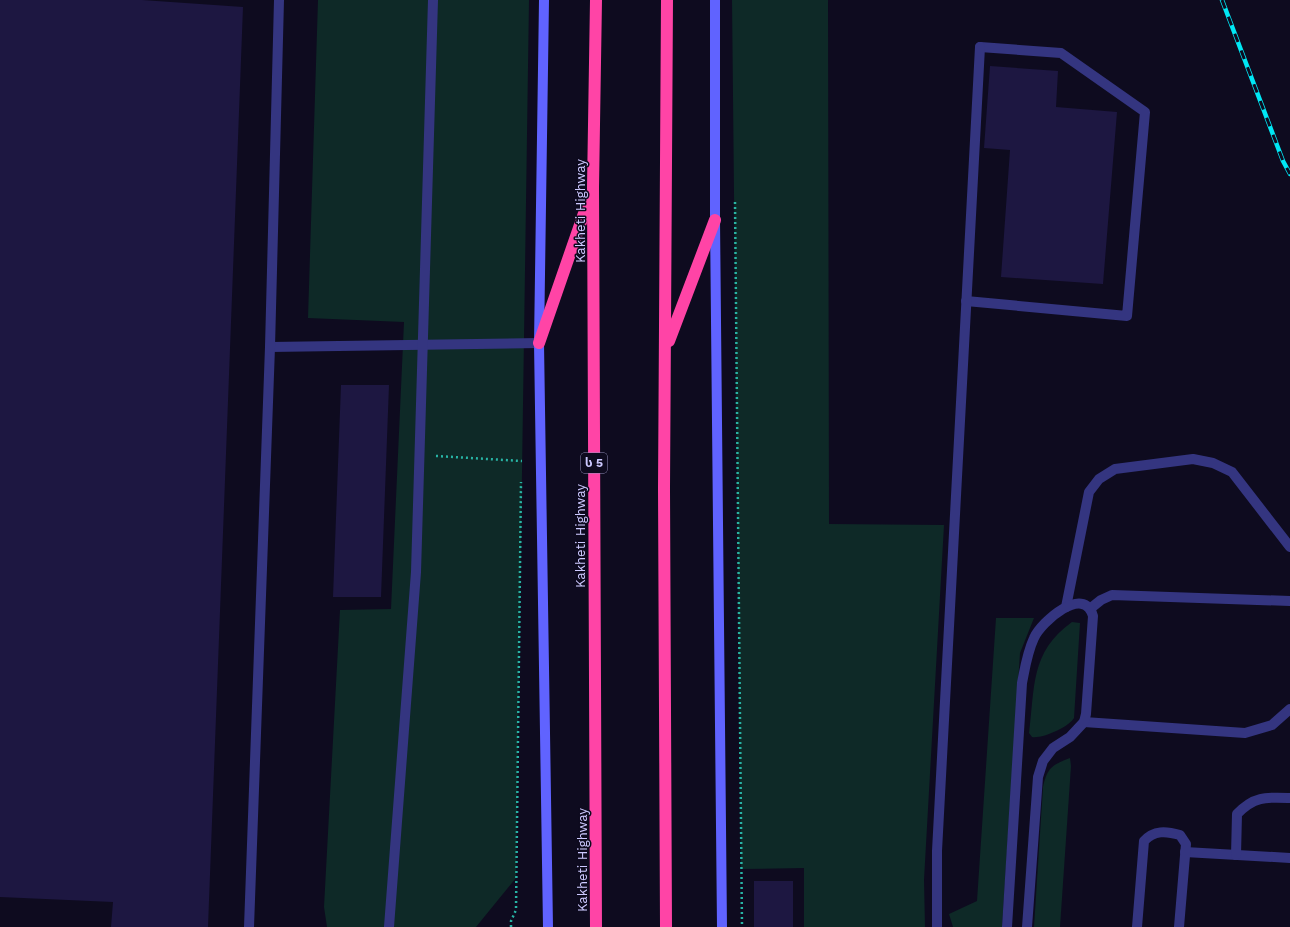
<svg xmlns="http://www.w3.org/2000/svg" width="1290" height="927" viewBox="0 0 1290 927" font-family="'Work Sans','Noto Sans Georgian',sans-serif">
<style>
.green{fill:#0e2927}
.building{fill:#1d1741}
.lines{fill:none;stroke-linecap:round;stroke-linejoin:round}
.path{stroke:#28b4a5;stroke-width:2.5;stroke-dasharray:2 3;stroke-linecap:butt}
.lane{stroke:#343580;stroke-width:10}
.street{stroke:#343580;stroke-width:10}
.secondary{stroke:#6063ff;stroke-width:10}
.highway{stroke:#ff44a6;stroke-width:12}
.rail-casing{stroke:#00e7f4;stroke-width:4.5}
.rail{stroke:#0e0b1f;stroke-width:3;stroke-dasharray:9;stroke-linecap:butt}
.labels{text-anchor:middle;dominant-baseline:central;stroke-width:3;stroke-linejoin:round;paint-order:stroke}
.shield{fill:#0e0b1f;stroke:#9490bc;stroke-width:1}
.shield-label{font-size:12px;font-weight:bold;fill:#cdc9ff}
.street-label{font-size:13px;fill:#cdc9ff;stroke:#0e0b1f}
</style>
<rect width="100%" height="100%" fill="#0e0b1f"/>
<g class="green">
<polygon points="318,0 529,0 516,878 476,927 327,927 324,907 340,610 391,609 404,322 308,318"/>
<polygon points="732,0 828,0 829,524 944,525 924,880 925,927 804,927 804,868 741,869"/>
<polygon points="996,618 1034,618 1020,653 1002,927 953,927 949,914 977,901"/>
<path d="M1072,622L1080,623L1074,718C1069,727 1042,739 1032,737L1029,733C1035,687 1030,652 1072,622Z"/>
<path d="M1070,758L1071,766L1060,927H1034L1043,787C1047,768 1052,765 1070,758Z"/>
</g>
<g class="building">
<polygon points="0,0 142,0 243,7 208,927 111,927 113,902 0,897"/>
<polygon points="990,66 1058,71 1056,107 1117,112 1103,284 1001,277 1010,150 984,148"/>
<polygon points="341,385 389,385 381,597 333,597"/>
<rect x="754" y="881" width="39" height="46"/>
</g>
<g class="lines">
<g class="path">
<polyline points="735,202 742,927"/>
<polyline points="436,456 522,461"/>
<polyline points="511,927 511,921 516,910 521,482"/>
</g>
<g class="lane">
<polyline points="966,301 1127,316 1145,112 1061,53 980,47"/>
<polyline points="270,347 539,343"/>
<polyline points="1066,607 1089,492 1099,479 1115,469 1193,459 1213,463 1232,472 1290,547"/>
<polyline points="1091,608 1101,600 1112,595 1290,601"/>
<polyline points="1084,722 1245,733 1272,725 1290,709"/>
<polyline points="1185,852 1290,858"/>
<path d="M1236,855L1237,814C1254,796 1266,797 1290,798"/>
<polyline points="249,927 270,347 279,0"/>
<polyline points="389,927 416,572 433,0"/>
<path d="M1007,927L1022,683C1025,668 1027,653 1034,638C1041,622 1084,584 1093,616L1086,714L1084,722L1070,737L1053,748L1043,761L1038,777L1027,927"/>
<path d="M1137,927L1144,841C1154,830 1166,831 1180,835L1186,844L1179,927"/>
</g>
<polyline class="street" points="937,927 937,851 980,47"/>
<g class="secondary">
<polyline points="544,0 539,343 548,927"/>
<polyline points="715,0 715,220 722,927"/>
</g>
<g class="highway">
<polyline points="596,0 593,187 596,927"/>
<polyline points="669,341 715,220"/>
<polyline points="539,343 590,196"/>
<polyline points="666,927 664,489 667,0"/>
</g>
<g class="rail-casing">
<polyline id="rail" points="1222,0 1283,161 1290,174"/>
</g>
<use href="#rail" class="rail"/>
</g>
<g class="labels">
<rect class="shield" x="581" y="453" width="26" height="20" rx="3"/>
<g class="shield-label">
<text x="594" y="463">ს 5</text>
</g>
<g class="street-label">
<text transform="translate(580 211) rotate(-90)">Kakheti Highway</text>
<text transform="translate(580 536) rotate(-90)">Kakheti Highway</text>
<text transform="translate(582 860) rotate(-90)">Kakheti Highway</text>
</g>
</g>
</svg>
